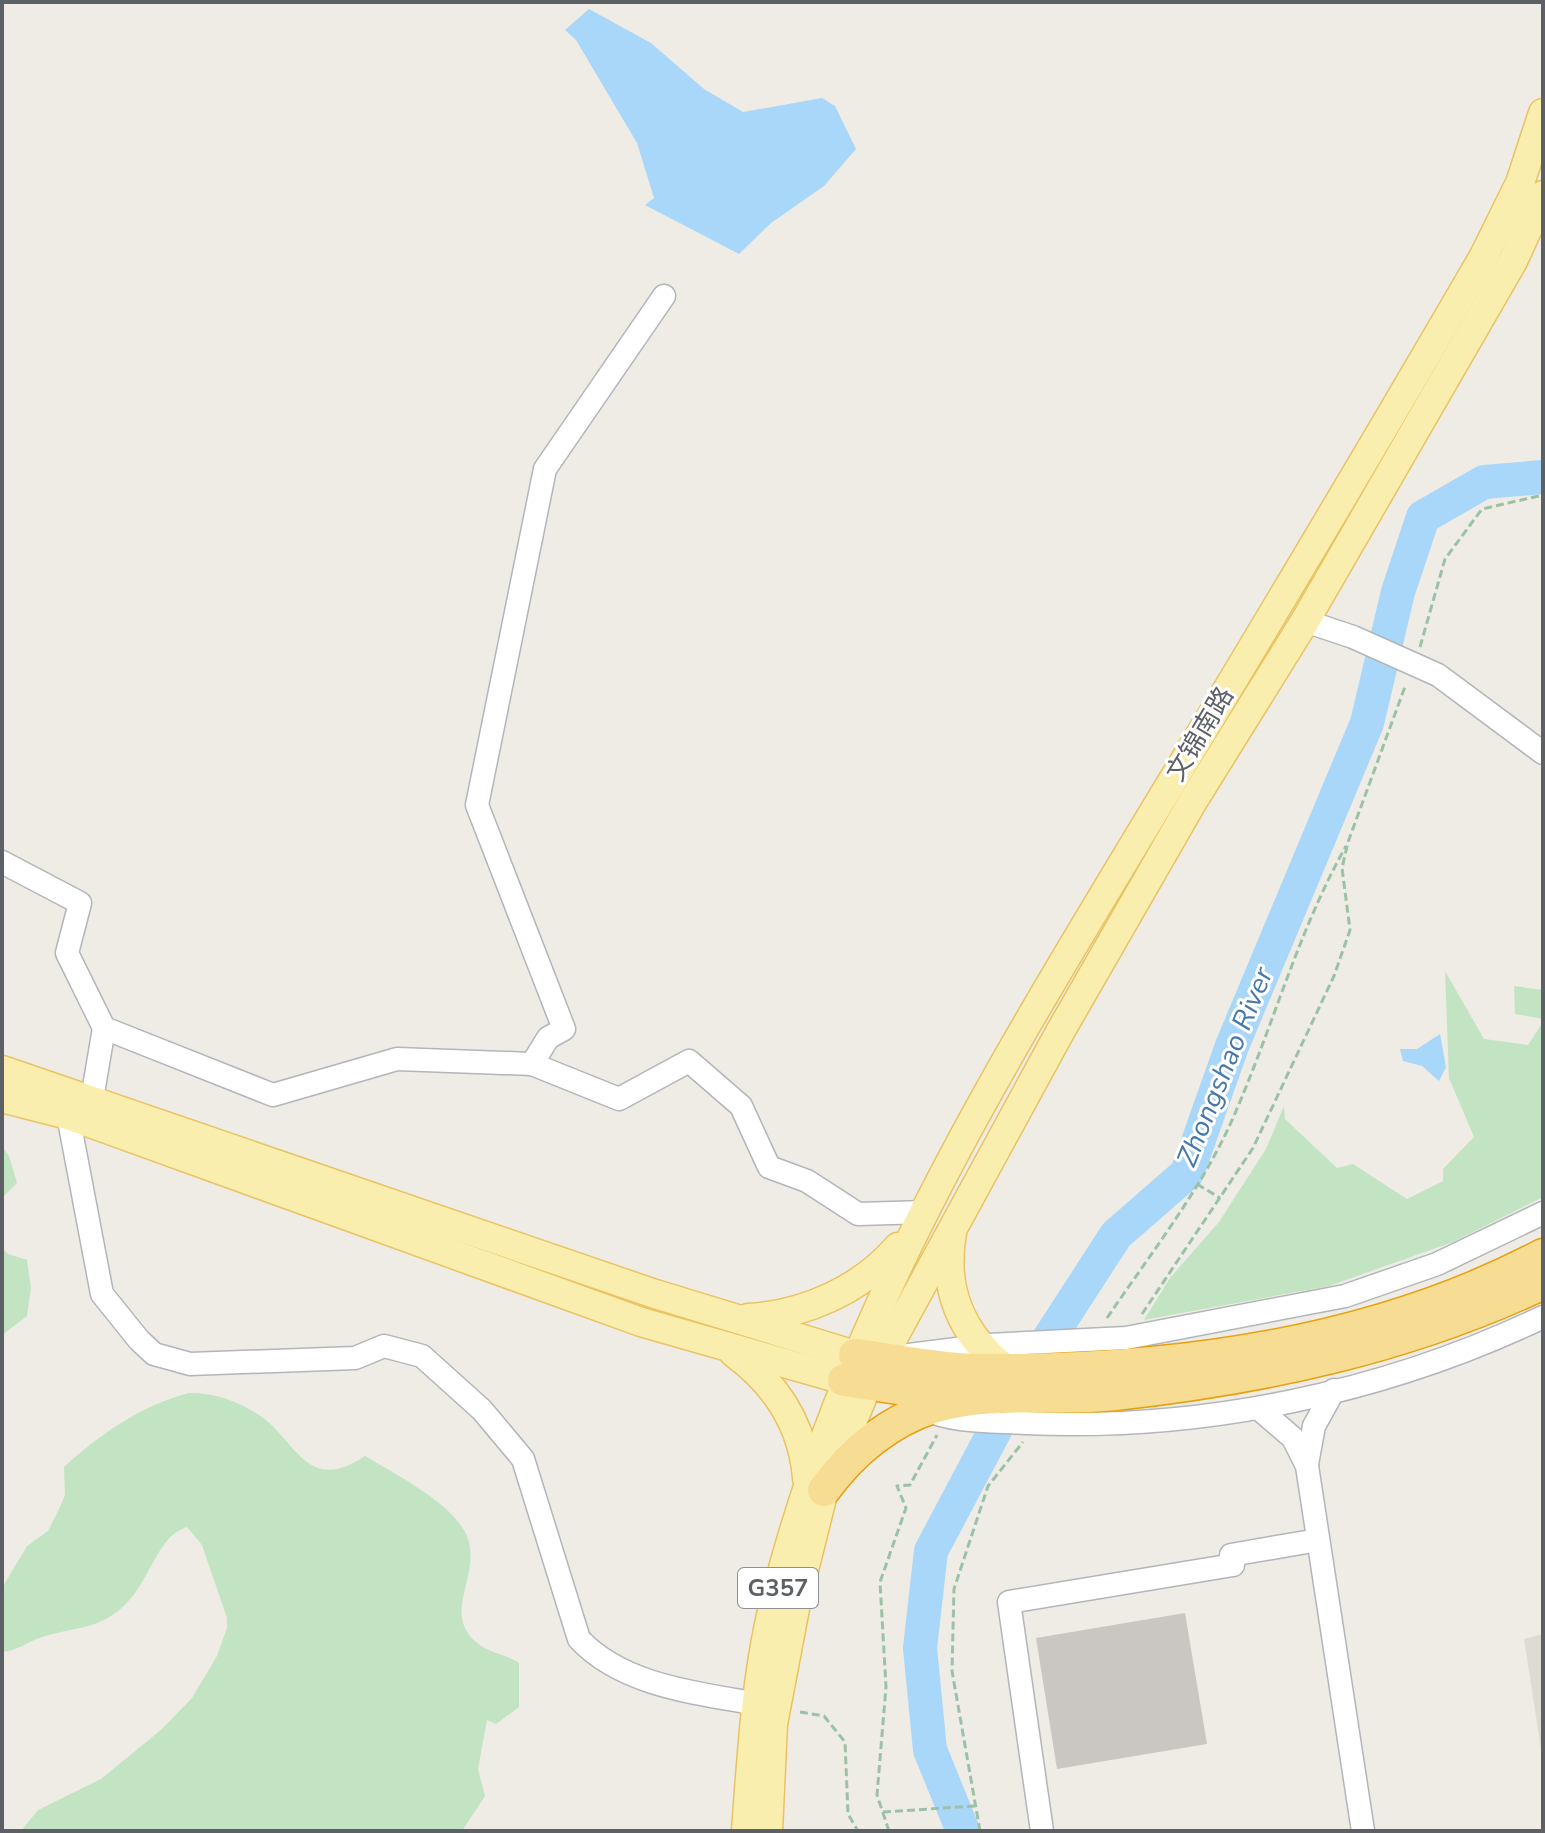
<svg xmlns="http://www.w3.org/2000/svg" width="1545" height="1833" viewBox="0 0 1545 1833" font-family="'Nunito Sans','Noto Sans SC',sans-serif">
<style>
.education{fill:#dedbd3}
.green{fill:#c3e4c3}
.water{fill:#a9d7fa}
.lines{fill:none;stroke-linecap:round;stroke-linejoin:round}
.river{stroke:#a9d7fa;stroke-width:34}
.building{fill:#cac7c2}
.minor-casing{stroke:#b2b5b9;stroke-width:25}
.major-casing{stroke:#e9c363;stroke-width:31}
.highway-casing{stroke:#e6a10d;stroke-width:35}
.path{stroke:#9bc2a7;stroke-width:3;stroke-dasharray:8 4;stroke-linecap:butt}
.minor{stroke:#fff;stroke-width:22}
.major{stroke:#faeeae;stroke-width:28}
.highway{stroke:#f7dd93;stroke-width:32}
.minor-bridge-casing{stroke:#b2b5b9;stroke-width:25;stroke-linecap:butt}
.minor-bridge{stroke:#fff;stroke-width:22}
.labels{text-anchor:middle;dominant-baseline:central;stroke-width:6;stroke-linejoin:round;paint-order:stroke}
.shield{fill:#fff;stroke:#8e9093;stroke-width:2}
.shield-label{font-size:24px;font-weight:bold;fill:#5d6065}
.street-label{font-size:26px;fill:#5d6065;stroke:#fff}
.water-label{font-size:28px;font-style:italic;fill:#4678ac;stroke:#fff}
</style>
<rect width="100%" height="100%" fill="#eeece5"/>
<polygon class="education" points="1543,1634 1543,1762 1524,1639"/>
<g class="green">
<polygon points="1445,971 1484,1039 1528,1045 1543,1022 1543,1197 1453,1242 1329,1286 1144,1320 1170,1278 1219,1222 1266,1149 1284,1106 1285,1119 1337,1168 1353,1164 1407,1199 1443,1181 1443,1169 1474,1137 1449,1078"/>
<polygon points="1514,986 1543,990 1543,1019 1515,1014"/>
<polygon points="2,1146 9,1156 17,1183 2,1198"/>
<polygon points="2,1248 8,1254 27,1260 31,1288 27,1316 2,1335"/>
<path d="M189,1393C215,1393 238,1401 259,1415C296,1439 306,1496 365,1456C396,1475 453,1503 467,1536C483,1576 438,1615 480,1645C491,1653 507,1655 519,1663V1707L496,1724L487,1720L478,1769L485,1796L462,1831H21L38,1810L101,1779L162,1729L192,1698L217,1656L227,1628V1618L202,1545L187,1527C155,1536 150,1587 118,1611C94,1630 70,1628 42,1637C28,1641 18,1651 2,1652V1588L27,1546L48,1531L60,1507L65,1495L64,1467C100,1434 142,1405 189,1393Z"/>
</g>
<g class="water">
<polygon points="589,9 651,43 704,89 743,112 822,98 835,106 856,149 824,186 771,223 739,254 645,205 654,198 637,143 576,40 565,30"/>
<polygon points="1440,1034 1446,1067 1439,1081 1422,1066 1403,1061 1400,1049 1417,1049"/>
</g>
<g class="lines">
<polyline class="river" points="963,1831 930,1750 920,1648 931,1551 1019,1385 1116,1235 1187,1173 1232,1046 1367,723 1398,592 1423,517 1484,482 1543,477"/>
</g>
<polygon class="building" points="1185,1613 1207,1744 1057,1769 1036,1638"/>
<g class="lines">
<g class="minor-casing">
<g id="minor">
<polyline points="664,296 545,469 477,805 564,1029 548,1038 532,1064 619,1099 689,1061 741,1106 769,1167 807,1181 858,1214 925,1212"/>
<polyline points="1305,621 1353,637"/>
<polyline points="1438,675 1543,753"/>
<polyline points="2,862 80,903 67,953 104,1028 92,1099"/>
<polyline points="104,1028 273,1095 397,1059 532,1064"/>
<path d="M68,1115L102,1294L139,1340L154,1354L190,1364L355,1358L384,1346L422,1356L482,1410L523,1459L579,1639C623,1686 697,1693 758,1704"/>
<polyline points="909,1355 988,1345 1126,1338 1345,1296 1437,1264 1543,1213"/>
<polyline points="1258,1408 1293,1438 1307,1466 1363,1831"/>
<path d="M924,1409C955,1423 990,1421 1025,1423C1202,1431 1384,1393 1543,1317"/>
<polyline points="1307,1464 1314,1426 1334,1390"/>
<polyline points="1042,1831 1009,1602 1233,1565 1231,1555 1318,1540"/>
</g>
</g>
<g class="major-casing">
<g id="major">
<polyline points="2,1070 652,1293 855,1355"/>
<polyline points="2,1098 68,1115 641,1322 844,1380"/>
<path d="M952,1233C942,1288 961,1335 1006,1369"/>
<path d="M748,1318C804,1315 861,1290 898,1247"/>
<path d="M734,1353C776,1384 803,1425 807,1478"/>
<path d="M746,1831C752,1752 756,1671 776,1595C848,1312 1001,1065 1150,818C1263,631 1375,444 1484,256L1520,183L1543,113"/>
<polyline points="768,1831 773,1724 797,1598 824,1490 868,1384 1060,1032 1193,801 1305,621 1513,261 1543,195"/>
</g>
</g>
<g class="highway-casing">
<g id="highway">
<path d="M855,1355C895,1360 936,1369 976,1370C1168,1372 1371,1346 1543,1255"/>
<polyline points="844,1380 958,1397"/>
<path d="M824,1490C852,1452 887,1422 933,1407C991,1389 1055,1401 1115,1394C1263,1378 1408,1347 1543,1283"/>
</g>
</g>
<g class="path">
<polyline points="1420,647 1445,559 1482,509 1543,495"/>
<polyline points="1197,1184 1220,1198"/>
<polyline points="1142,1314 1253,1148 1334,976 1350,930 1342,868 1348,842 1406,684"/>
<path d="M1107,1318C1149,1256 1197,1195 1229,1127C1271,1034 1296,935 1346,846"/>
<polyline points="800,1712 824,1716 845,1742 848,1814 858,1831"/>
<polyline points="883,1812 975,1806"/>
<polyline points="889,1831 877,1795 886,1687 880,1582 906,1508 897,1486 910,1485 937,1435"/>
<polyline points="980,1831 952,1671 954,1589 988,1486 1023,1442"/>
</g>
<use href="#minor" class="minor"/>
<use href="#major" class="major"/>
<use href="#highway" class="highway"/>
<g class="minor-bridge-casing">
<polyline id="minor-bridge" points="1353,637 1438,675"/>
</g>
<use href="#minor-bridge" class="minor-bridge"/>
</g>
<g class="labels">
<rect class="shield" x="738" y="1568" width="80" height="40" rx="6"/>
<g class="shield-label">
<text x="778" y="1588">G357</text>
</g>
<g class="street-label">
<text transform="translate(1200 734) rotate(-59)">文锦南路</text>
</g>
<g class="water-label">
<text transform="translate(1225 1067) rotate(-68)">Zhongshao River</text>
</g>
</g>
<rect width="1545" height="1833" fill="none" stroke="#5d6065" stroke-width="8"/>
</svg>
